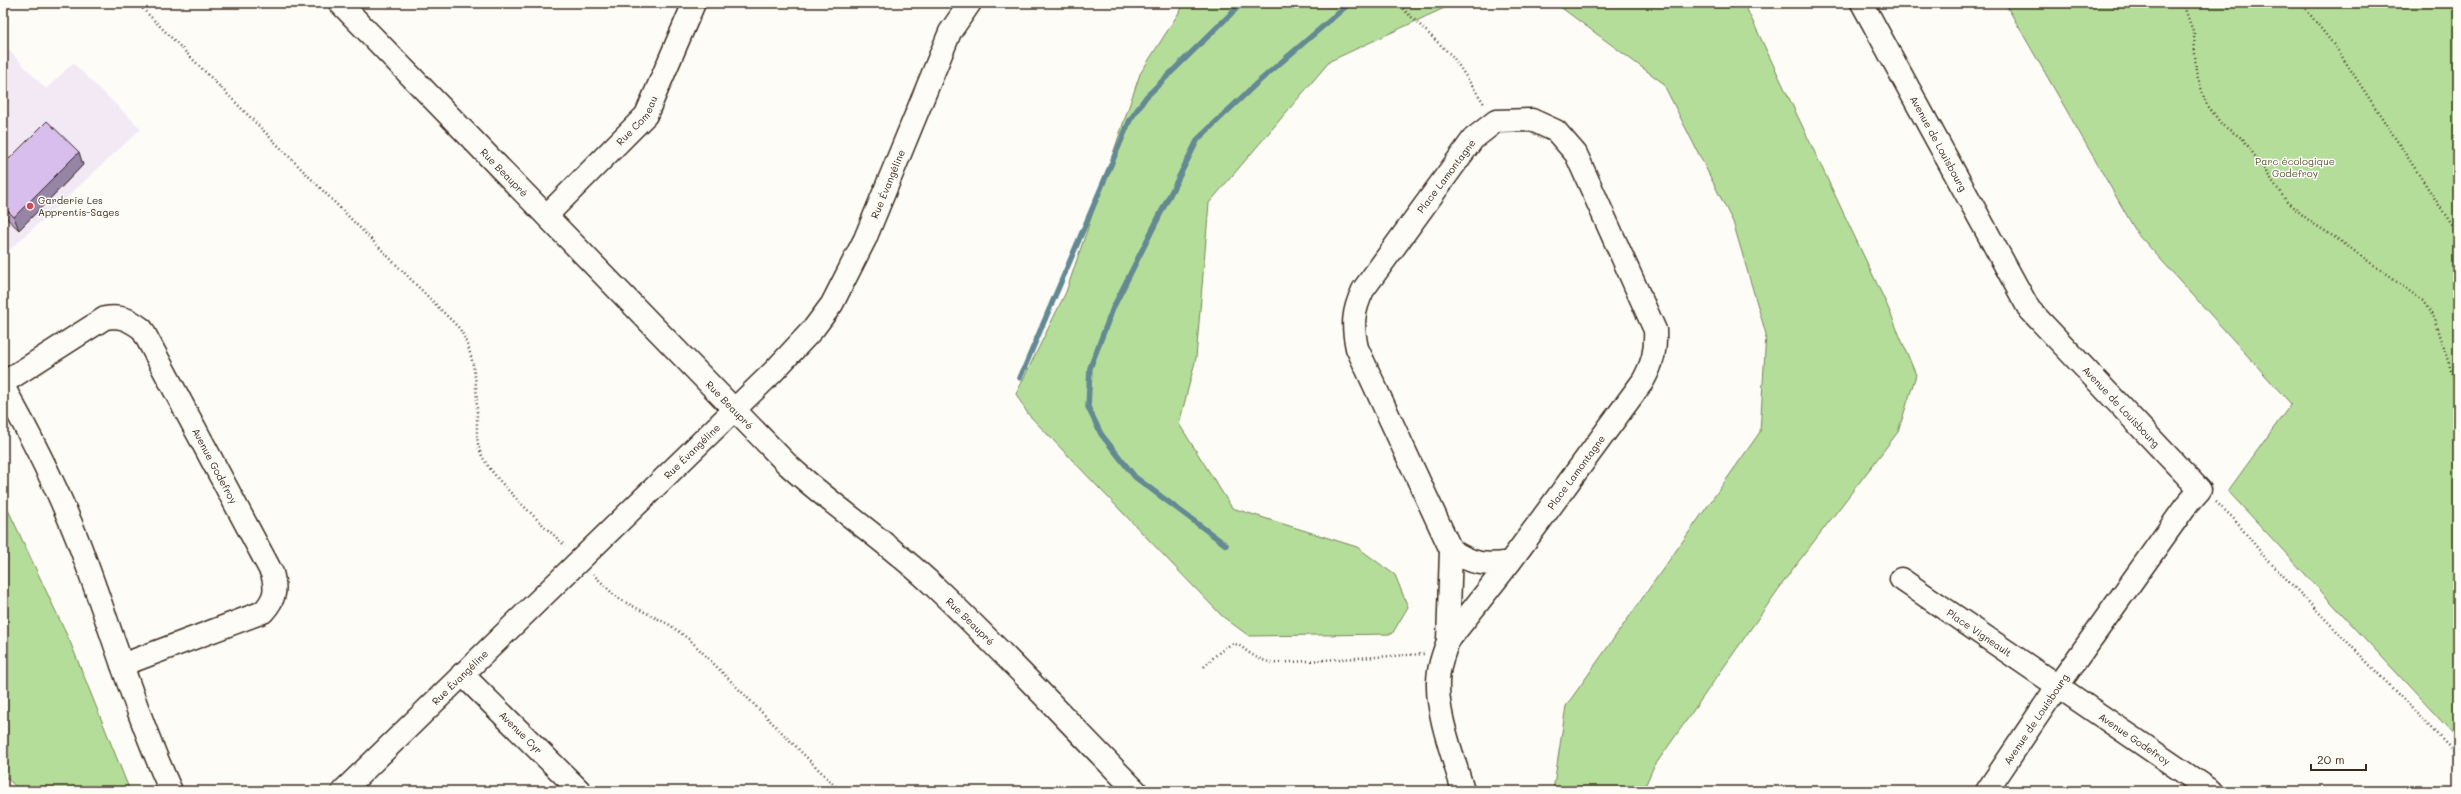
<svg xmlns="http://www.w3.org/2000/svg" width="2461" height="794" viewBox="0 0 2461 794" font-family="Mali,sans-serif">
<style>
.built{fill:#f2e9f4}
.green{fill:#b5dd9a;stroke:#78845c}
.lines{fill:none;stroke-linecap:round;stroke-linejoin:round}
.stream{stroke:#648993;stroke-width:5.5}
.street-casing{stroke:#3b2a1e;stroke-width:25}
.path{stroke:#3b2a1e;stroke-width:2.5;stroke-dasharray:1 3;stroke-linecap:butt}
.street{stroke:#fdfcf7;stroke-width:22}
.wall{fill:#baa3cc;stroke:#3b2a1e}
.shaded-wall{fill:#9785a6;stroke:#3b2a1e}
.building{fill:#d8beed;stroke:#3b2a1e}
.poi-dot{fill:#d1495b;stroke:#fdfcf7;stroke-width:1.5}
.labels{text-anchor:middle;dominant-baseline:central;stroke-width:3;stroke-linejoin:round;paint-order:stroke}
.street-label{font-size:10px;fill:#3b2a1e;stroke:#fdfcf7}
.park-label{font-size:10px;fill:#5a573d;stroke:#fdfcf7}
.poi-label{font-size:10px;fill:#3b2a1e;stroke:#fdfcf7;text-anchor:start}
</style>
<rect width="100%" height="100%" fill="#fdfcf7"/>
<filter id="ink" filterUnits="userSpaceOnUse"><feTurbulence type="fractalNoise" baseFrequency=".025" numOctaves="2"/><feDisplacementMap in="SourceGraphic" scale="8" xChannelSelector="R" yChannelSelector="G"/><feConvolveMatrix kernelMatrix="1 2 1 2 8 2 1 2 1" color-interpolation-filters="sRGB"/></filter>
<g filter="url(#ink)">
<polygon class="built" points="3,44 46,89 73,63 141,129 3,256"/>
<g class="green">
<polygon points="1185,3 1455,3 1330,61 1209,203 1196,358 1179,424 1232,508 1357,547 1395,575 1408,607 1392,634 1249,636 1222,616 1028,414 1016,394 1066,292 1140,74"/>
<polygon points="1555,3 1744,3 1887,305 1916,375 1898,432 1792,570 1653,768 1643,791 1553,791 1566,706 1760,432 1766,334 1733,222 1663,83"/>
<polygon points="2005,3 2458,3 2458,739 2228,491 2291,404 2137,233"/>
<polygon points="3,499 71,644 130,791 21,791 3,775"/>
</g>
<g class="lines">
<g class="stream">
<polyline points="1020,378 1130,120 1146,97 1242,3"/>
<polyline points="1226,545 1135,477 1101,434 1088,407 1090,368 1113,308 1198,139 1257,83 1350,3"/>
</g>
<g class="street-casing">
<g id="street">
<path id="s1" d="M340,3L788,465C835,508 888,542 934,586C1004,652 1069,723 1136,791"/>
<path id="s2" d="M1862,3L2029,309L2200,490L2185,507L2057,687L1987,791"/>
<path id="s3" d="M547,215L646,115L694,3"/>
<path id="s4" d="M3,383L105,318C121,315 130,320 142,329L272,573C277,590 275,599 263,612L122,665"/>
<path d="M3,386C31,436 57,487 78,541C110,624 134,710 171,791"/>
<path id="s5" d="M1451,550L1448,641L1510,562L1643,381C1653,363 1656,350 1655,330L1576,154L1556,131L1532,120L1496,121L1473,139L1363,290C1353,311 1352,325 1357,348L1451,550C1472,564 1485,566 1510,562"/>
<path id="s6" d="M1901,579L2211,791"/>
<path d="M1448,641C1443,655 1438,668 1438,683C1437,716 1454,758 1463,791"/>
<path id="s7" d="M462,674L580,791"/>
<path id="s8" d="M343,791L773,372L814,328L832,304L865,239L950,32L970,3"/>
</g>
</g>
<g class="path">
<path d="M137,3L460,329C475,357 477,384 477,415C477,427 476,440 480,451C488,476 545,526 565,546"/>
<polyline points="1397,3 1453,57 1485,105"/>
<polyline points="2183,3 2194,34 2196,72 2206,103 2222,125 2243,139 2287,202 2311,222 2342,242 2423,301 2435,319 2458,393"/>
<polyline points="2301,3 2337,49 2452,225 2458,230"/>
<polyline points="2216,502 2233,518 2264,556 2458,756"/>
<polyline points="593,574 617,598 670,625 690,640 840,791"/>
<path d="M1204,667C1247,623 1231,655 1274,663L1424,654"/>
</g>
<use href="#street" class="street"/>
</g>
<polygon class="wall" points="3,153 9,159 83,165 19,230 3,215"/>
<polygon class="shaded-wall" points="79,152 83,165 19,230 14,217"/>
<polygon class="building" points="47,121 79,152 14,217 3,206 3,153 9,159"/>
</g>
<circle class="poi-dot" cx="30" cy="206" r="4"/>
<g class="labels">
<g class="street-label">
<text stroke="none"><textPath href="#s3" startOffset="131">Rue Comeau</textPath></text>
<text stroke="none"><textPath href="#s2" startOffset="160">Avenue de Louisbourg</textPath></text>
<text stroke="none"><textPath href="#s1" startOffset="236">Rue Beaupré</textPath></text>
<text transform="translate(1446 176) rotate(-53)">Place Lamontagne</text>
<text stroke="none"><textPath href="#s8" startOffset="823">Rue Évangéline</textPath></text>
<text stroke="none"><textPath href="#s1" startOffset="560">Rue Beaupré</textPath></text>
<text stroke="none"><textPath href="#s2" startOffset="483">Avenue de Louisbourg</textPath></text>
<text stroke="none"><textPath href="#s8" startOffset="487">Rue Évangéline</textPath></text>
<text stroke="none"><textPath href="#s4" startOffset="316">Avenue Godefroy</textPath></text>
<text stroke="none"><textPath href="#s5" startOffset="303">Place Lamontagne</textPath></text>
<text stroke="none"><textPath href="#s1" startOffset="884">Rue Beaupré</textPath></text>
<text stroke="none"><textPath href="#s6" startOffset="95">Place Vigneault</textPath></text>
<text stroke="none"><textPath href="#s8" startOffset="163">Rue Évangéline</textPath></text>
<text transform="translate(2036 719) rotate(-56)">Avenue de Louisbourg</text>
<text stroke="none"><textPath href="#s7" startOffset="83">Avenue Cyr</textPath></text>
<text stroke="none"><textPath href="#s6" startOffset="283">Avenue Godefroy</textPath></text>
</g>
<g class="park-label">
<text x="2295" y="161">Parc écologique<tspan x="2295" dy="12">Godefroy</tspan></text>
</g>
<g class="poi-label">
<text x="38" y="200">Garderie Les<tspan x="38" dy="12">Apprentis-Sages</tspan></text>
</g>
</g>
<rect width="2461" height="794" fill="none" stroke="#fdfcf7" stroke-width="16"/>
<rect x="8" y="8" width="2445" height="778" fill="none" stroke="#3b2a1e" stroke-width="1.5" filter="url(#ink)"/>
<path d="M2311 764v6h55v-6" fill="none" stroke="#3b2a1e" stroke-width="2"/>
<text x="2317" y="764" font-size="12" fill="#3b2a1e" stroke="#fdfcf7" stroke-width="3" paint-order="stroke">20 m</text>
</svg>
